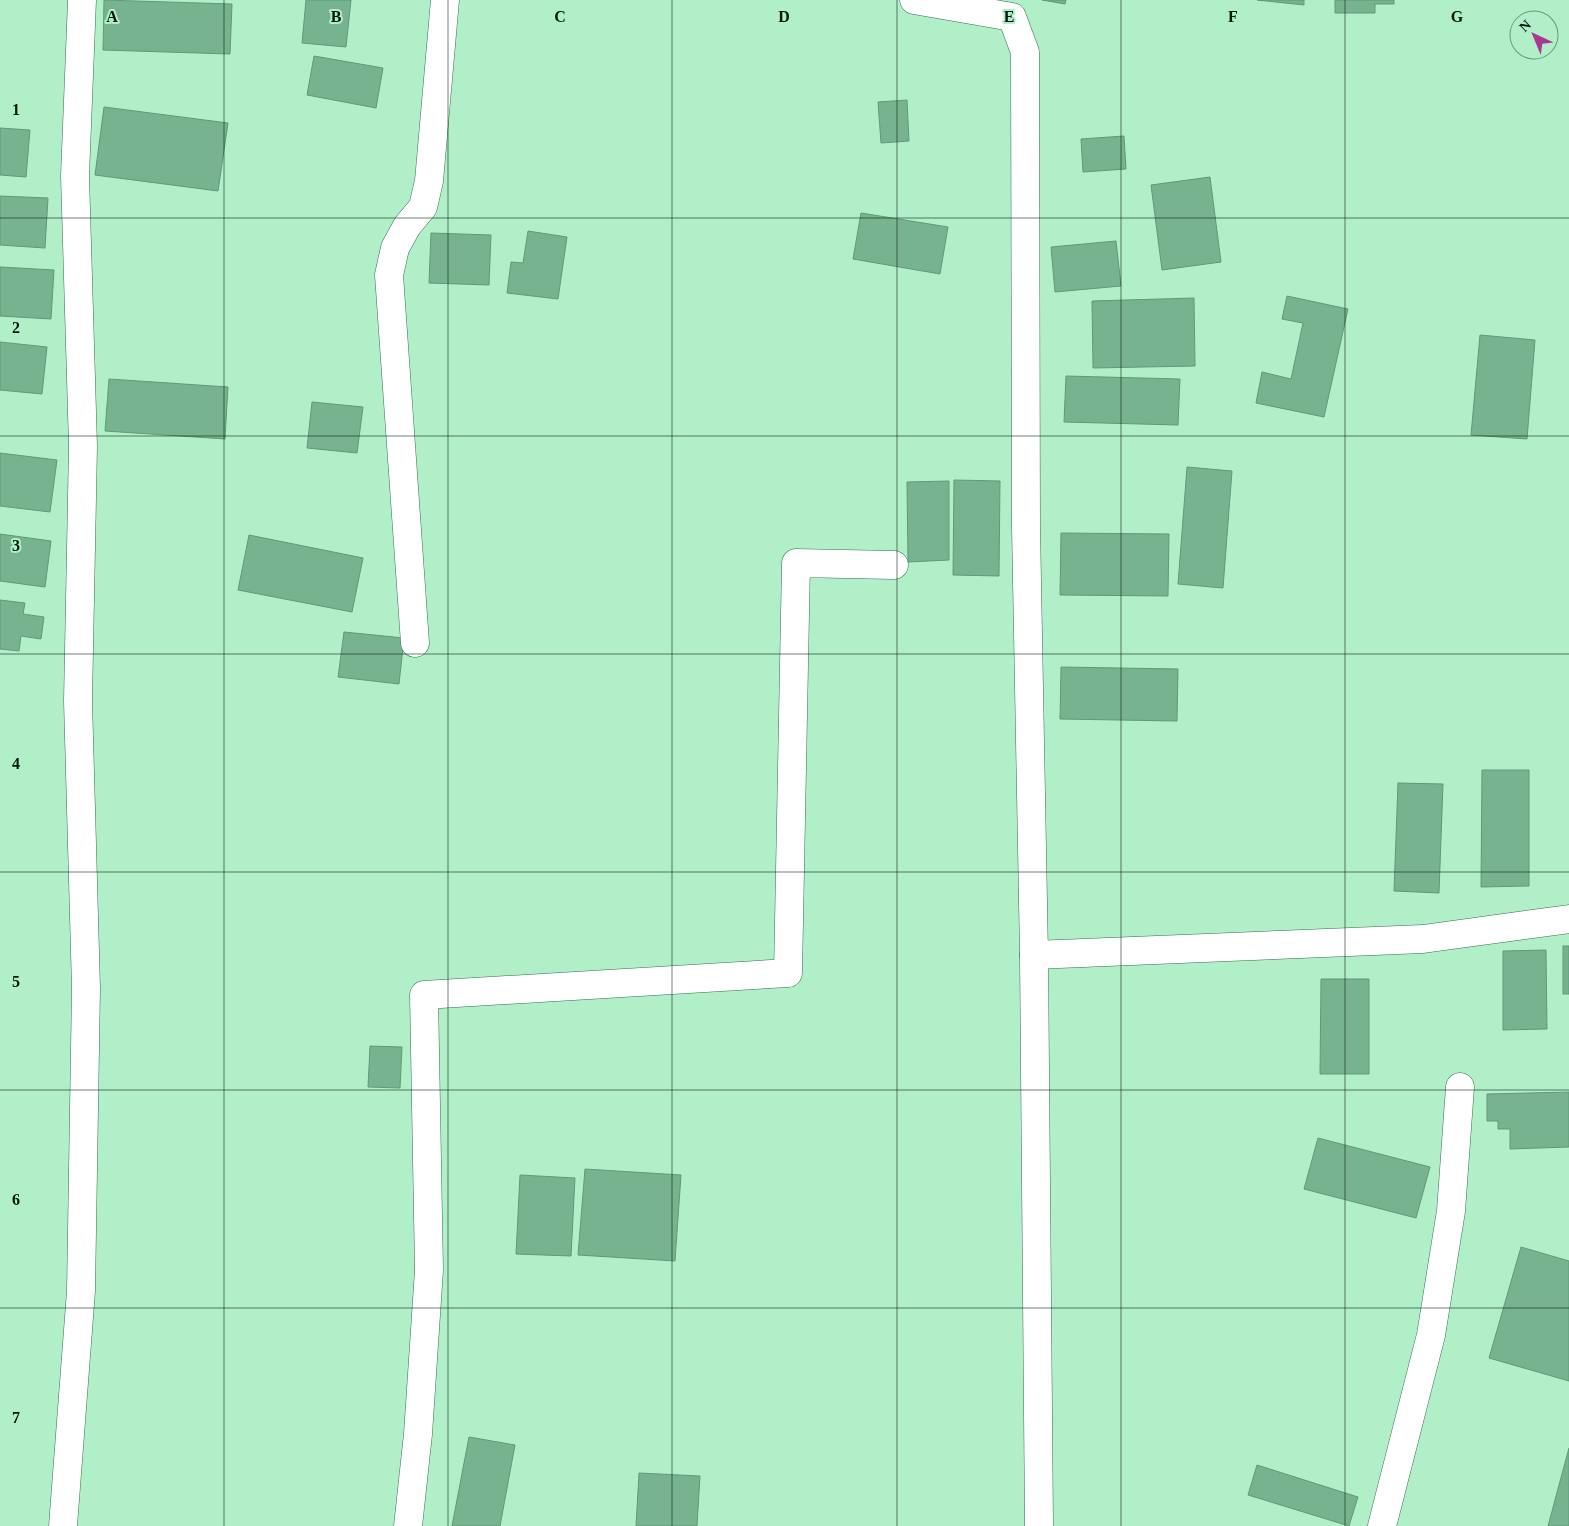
<svg xmlns="http://www.w3.org/2000/svg" width="1569" height="1526" viewBox="0 0 1569 1526" font-family="'Times New Roman',serif">
<style>
.building{fill:#77b38f;stroke:#5f9a77}
.lines{fill:none;stroke-linecap:round;stroke-linejoin:round}
.minor-casing{stroke:#356f4e;stroke-width:29}
.minor{stroke:#fff;stroke-width:28}
.grid{fill:none;stroke:#02180b;stroke-width:1;stroke-opacity:0.55}
.grid-label{font-size:16px;text-anchor:middle;font-weight:bold;fill:#02180b;stroke:#b1efc9;stroke-width:4;stroke-linejoin:round;paint-order:stroke}
</style>
<rect width="100%" height="100%" fill="#b1efc9"/>
<g class="building">
<polygon points="104,0 232,4 230,54 103,50"/>
<polygon points="306,0 351,0 346,47 302,43"/>
<polygon points="1042,0 1066,0 1065,4"/>
<polygon points="1257,0 1304,0 1304,5"/>
<polygon points="1335,0 1394,0 1394,4 1375,4 1375,13 1335,13"/>
<polygon points="314,56 383,68 376,108 307,95"/>
<polygon points="907,100 909,141 881,143 878,102"/>
<polygon points="104,107 228,123 218,191 95,175"/>
<polygon points="0,128 30,130 26,177 0,175"/>
<polygon points="1124,136 1126,169 1083,172 1081,139"/>
<polygon points="1210,177 1221,262 1162,270 1151,185"/>
<polygon points="0,196 48,198 45,248 0,245"/>
<polygon points="861,213 948,227 940,274 853,259"/>
<polygon points="528,231 567,237 558,299 507,293 511,262 523,263"/>
<polygon points="431,233 491,235 489,285 429,283"/>
<polygon points="1116,241 1121,286 1055,292 1051,247"/>
<polygon points="0,267 54,270 51,319 0,316"/>
<polygon points="1287,296 1348,309 1324,417 1256,403 1262,372 1291,379 1303,323 1282,319"/>
<polygon points="1194,298 1195,366 1093,368 1092,301"/>
<polygon points="1480,335 1535,340 1527,439 1471,435"/>
<polygon points="0,342 47,347 42,394 0,390"/>
<polygon points="1066,376 1180,379 1178,425 1064,422"/>
<polygon points="109,379 228,387 225,439 105,431"/>
<polygon points="312,402 363,407 357,453 307,448"/>
<polygon points="0,453 57,460 50,512 0,506"/>
<polygon points="1187,467 1232,471 1223,588 1178,584"/>
<polygon points="954,480 1000,481 999,576 953,575"/>
<polygon points="949,481 949,560 908,562 907,482"/>
<polygon points="1061,533 1169,534 1168,596 1060,595"/>
<polygon points="0,534 51,541 45,587 0,581"/>
<polygon points="249,535 363,558 352,612 238,590"/>
<polygon points="0,600 25,603 23,614 44,617 41,639 21,636 19,651 0,649"/>
<polygon points="344,632 404,638 399,684 338,677"/>
<polygon points="1061,667 1178,669 1177,721 1060,719"/>
<polygon points="1482,770 1529,770 1529,886 1481,887"/>
<polygon points="1398,783 1443,784 1439,893 1394,891"/>
<rect x="1563" y="946" width="6" height="48"/>
<polygon points="1546,950 1547,1029 1503,1030 1503,951"/>
<polygon points="1321,979 1369,979 1369,1074 1320,1074"/>
<polygon points="370,1046 402,1047 400,1088 368,1087"/>
<polygon points="1569,1092 1569,1147 1510,1149 1510,1129 1498,1129 1498,1121 1487,1121 1487,1094"/>
<polygon points="1318,1138 1430,1167 1416,1218 1304,1189"/>
<polygon points="585,1169 681,1175 675,1261 578,1255"/>
<polygon points="520,1175 575,1178 571,1256 516,1254"/>
<polygon points="1521,1247 1569,1261 1569,1381 1489,1358"/>
<polygon points="469,1437 515,1445 500,1526 452,1526"/>
<polygon points="1569,1448 1569,1526 1548,1526"/>
<polygon points="1257,1465 1358,1497 1349,1526 1248,1495"/>
<polygon points="639,1473 700,1476 697,1526 636,1526"/>
</g>
<g class="lines">
<g class="minor-casing">
<g id="minor">
<polyline points="914,0 1012,17 1025,52 1026,527 1034,955 1039,1526"/>
<polyline points="415,643 389,275 395,248 407,226 423,207 429,181 445,0"/>
<polyline points="1034,955 1423,939 1569,919"/>
<polyline points="63,1526 81,1291 86,988 78,701 83,446 75,176 82,0"/>
<polyline points="408,1526 418,1434 429,1270 424,995 788,973 796,563 894,565"/>
<polyline points="1382,1526 1431,1335 1451,1211 1460,1087"/>
</g>
</g>
<use href="#minor" class="minor"/>
</g>
<path class="grid" d="M224,0V1526M448,0V1526M672,0V1526M897,0V1526M1121,0V1526M1345,0V1526M0,218H1569M0,436H1569M0,654H1569M0,872H1569M0,1090H1569M0,1308H1569"/>
<g class="grid-label">
<text x="112" y="22">A</text>
<text x="336" y="22">B</text>
<text x="560" y="22">C</text>
<text x="784" y="22">D</text>
<text x="1009" y="22">E</text>
<text x="1233" y="22">F</text>
<text x="1457" y="22">G</text>
<text x="16" y="115">1</text>
<text x="16" y="333">2</text>
<text x="16" y="551">3</text>
<text x="16" y="769">4</text>
<text x="16" y="987">5</text>
<text x="16" y="1205">6</text>
<text x="16" y="1423">7</text>
</g>
<g transform="translate(1534 35) rotate(316)"><circle r="24" fill="#b1efc9" stroke="#6b997d"/>
<path d="M0-4L9 19L0 12L-9 19Z" fill="#aa3893"/>
<text y="-8" font-size="14" font-weight="bold" text-anchor="middle" fill="#02180b">N</text>
</g>
</svg>
